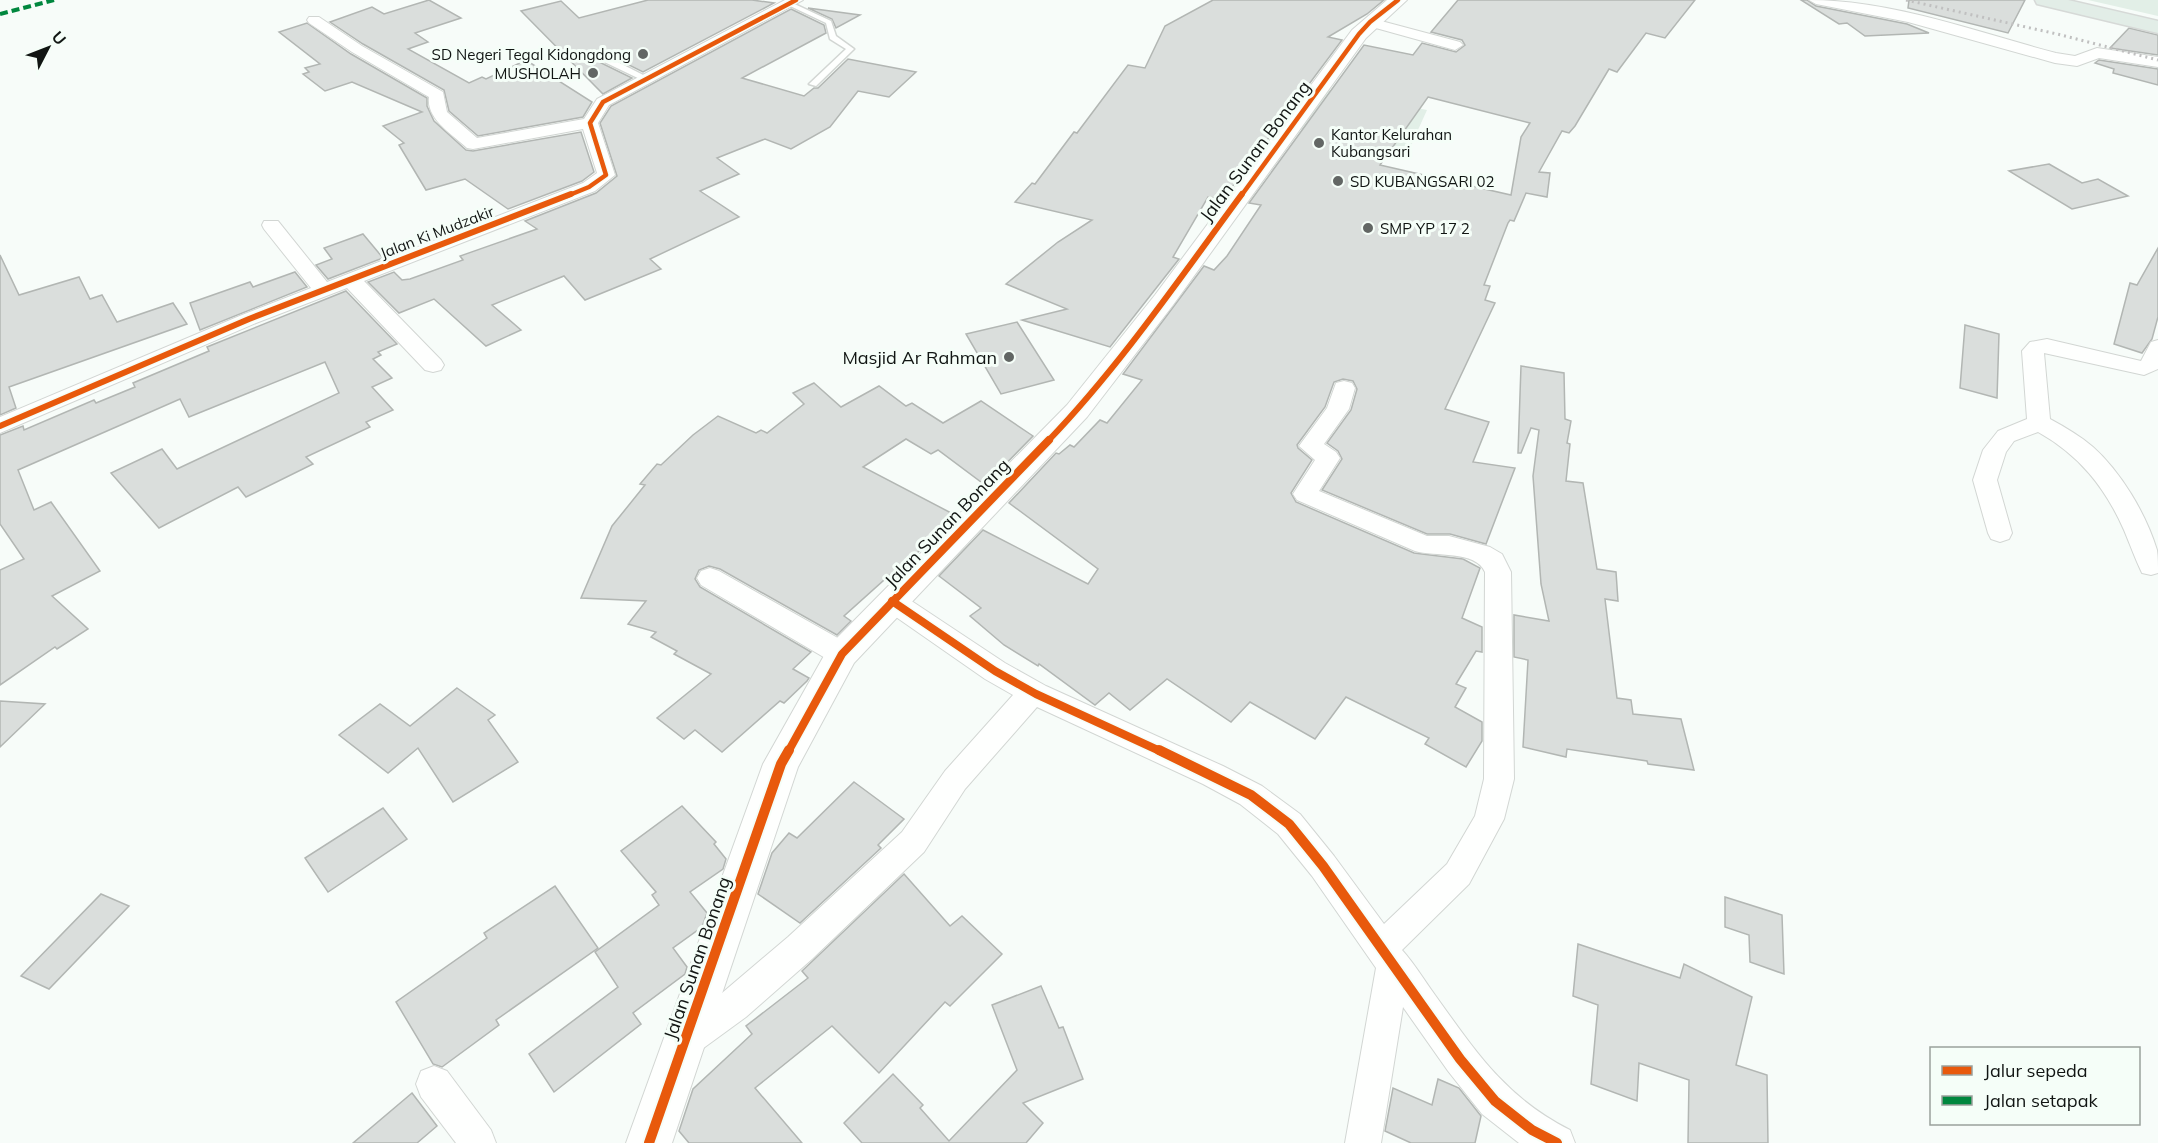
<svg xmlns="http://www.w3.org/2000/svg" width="2158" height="1143" viewBox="0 0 2158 1143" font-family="Mulish,sans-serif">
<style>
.built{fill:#e2efe7;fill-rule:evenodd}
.building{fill:#dadedc;stroke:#b2b6b3;stroke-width:1.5;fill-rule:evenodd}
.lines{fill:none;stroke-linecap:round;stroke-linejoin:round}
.service-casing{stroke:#d2d6d3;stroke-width:3}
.minor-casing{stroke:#d2d6d3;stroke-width:2}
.tertiary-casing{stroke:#d2d6d3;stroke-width:2}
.trunk-casing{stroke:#d6d9d7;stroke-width:3}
.service{fill:#fefffe;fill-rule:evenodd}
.minor{fill:#fefffe;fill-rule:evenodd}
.tertiary{fill:#fefffe;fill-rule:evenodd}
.trunk{fill:#e2ede7;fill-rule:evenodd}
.rail{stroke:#c0c0c0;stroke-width:3;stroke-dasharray:2 4;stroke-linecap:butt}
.quiet{stroke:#00873e;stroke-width:4;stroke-dasharray:8 4;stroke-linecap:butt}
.cycleway-far3-casing{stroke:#f5fef8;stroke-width:7}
.cycleway-far2-casing{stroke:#f5fef8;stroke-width:9}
.cycleway-far1-casing{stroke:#f5fef8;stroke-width:11}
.cycleway-casing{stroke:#f5fef8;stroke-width:14}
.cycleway-far3{stroke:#e8590c;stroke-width:4.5}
.cycleway-far2{stroke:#e8590c;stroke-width:6}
.cycleway-far1{stroke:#e8590c;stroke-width:8}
.cycleway{stroke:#e8590c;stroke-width:10}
.poi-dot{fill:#626664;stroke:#f5fef8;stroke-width:2}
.labels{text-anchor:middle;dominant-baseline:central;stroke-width:6;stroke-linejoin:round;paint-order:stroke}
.far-poi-label{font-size:15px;fill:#111513;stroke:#f5fef8;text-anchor:start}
.far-street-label{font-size:15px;fill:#111513;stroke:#f5fef8}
.street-label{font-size:18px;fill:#111513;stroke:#f5fef8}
.poi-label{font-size:18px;fill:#111513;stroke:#f5fef8;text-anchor:end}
</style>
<rect width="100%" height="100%" fill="#f7fcf9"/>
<g class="built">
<polygon points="2088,0 2158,0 2158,16"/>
<path d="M1328,90L1427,110L1408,152L1299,129ZM1328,93L1344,96L1304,128V127Z"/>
</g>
<g class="building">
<polygon points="429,0 461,18 415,33 428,42 408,49 469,83 482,77 486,79 526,60 592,102 583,117 478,136 449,111 444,90 363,44 330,22 372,7 384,14"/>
<polygon points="648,0 752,0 774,3 643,72 599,50 590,50 591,58 632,78 603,94 521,11 561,1 579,18"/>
<polygon points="1213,0 1384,0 1367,14 1328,37 1342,40 1223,199 1208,197 1173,257 1179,259 1110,347 1022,320 1067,309 1006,284 1058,242 1092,220 1015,202 1032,183 1035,184 1074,132 1077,133 1128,65 1145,68 1165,26"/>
<path d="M1458,0H1695L1665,38L1646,33L1617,72L1609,69L1575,126L1569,133L1562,131L1539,172L1550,173L1547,197L1526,193L1514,221L1510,220L1508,223L1484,285L1490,286L1485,300L1495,303L1445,409L1489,422L1473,462L1515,468L1486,544L1450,534H1427L1322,490L1342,459L1338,451L1327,443L1351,410L1357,389L1353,381L1343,379L1334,382L1325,407L1297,445L1298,448L1312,460L1291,493L1296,502L1414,553L1463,559L1480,568L1462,618L1482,627V652L1476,651L1456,684L1466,688L1455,707L1482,722V741L1466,767L1425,744L1429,738L1346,697L1315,739L1250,702L1231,722L1167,679L1130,710L1109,693L1095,705L1039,664L1038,666L1004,645L970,616L981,608L939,576L983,530L1088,584L1098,569L1009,503L1056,453L1059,454L1070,445L1074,447L1100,420L1107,423L1142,380L1123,374L1204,266L1214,270L1227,256L1261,205L1249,203L1364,45L1413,55L1422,43L1456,52L1465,45L1462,40L1431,32ZM1428,97L1530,123L1521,137L1511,195L1380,165Z"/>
<polygon points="1801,0 1807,0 1816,6 1907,24 1929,33 1865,36 1847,23 1839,24"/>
<polygon points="1909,0 2025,0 2008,33 1908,8"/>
<polygon points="808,8 860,15 836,28 832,19"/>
<polygon points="791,9 824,25 826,33 742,78 804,96 814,88 818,88 848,59 916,72 889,97 858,91 830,127 791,149 765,139 717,158 739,174 700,191 739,217 650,259 661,269 585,300 564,276 492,305 521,330 486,346 434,299 399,313 368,282 394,272 402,280 410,279 463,260 460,256 537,229 525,221 596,193 617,176 600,123 611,106"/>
<polygon points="307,23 351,54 427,98 427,106 434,121 466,150 473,151 581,132 594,172 582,181 508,209 465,179 426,190 399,145 404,143 383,126 422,112 352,82 325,91 303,74 309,72 305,68 320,64 279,32"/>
<polygon points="2129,28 2158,35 2158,55 2110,48"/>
<polygon points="2099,60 2158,69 2158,85 2113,73 2114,69 2095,63"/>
<polygon points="2049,164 2082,183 2098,179 2128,196 2072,209 2009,171"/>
<polygon points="363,234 383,258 328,279 316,265 332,259 324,248"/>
<polygon points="2158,248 2158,317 2152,339 2142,353 2114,344 2130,283 2137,285"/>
<polygon points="0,255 19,295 79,277 90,299 102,295 117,322 173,303 187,324 9,387 16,408 0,415"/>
<polygon points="295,272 307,287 200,330 190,303 250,282 253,287"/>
<polygon points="346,291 397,344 378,352 381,355 373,359 392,378 372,387 393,410 366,422 370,427 306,457 313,464 246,497 238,487 159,528 111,473 162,449 177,469 339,393 325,362 189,417 180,399 18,470 34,510 51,502 100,571 52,596 88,629 57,649 55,647 0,685 0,570 24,559 0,524 0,435 23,426 24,430 94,400 96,403 135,387 133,383 209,351 207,347"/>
<polygon points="1017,322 1054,380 1001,394 966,334"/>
<polygon points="1965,325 1999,334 1997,398 1960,388"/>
<polygon points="1521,366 1564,373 1565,419 1571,421 1567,443 1570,444 1566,481 1583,483 1597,569 1616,572 1618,601 1605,599 1617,698 1631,700 1633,714 1681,719 1694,770 1648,764 1647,761 1567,749 1566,757 1523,747 1528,660 1514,657 1514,615 1549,621 1541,584 1533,476 1539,430 1531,428 1521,453 1518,453"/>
<polygon points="814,383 841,407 879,386 906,406 912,403 943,423 981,401 1033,436 985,485 938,450 931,454 906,439 863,467 955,515 914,556 912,555 844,616 851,621 837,635 720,569 709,566 699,570 695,579 700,587 811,652 793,669 809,678 807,681 784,703 780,701 722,752 695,730 684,739 657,718 711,674 674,654 677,651 651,637 656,632 628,624 646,601 581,598 612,526 645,485 640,484 657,464 661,465 693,435 718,416 756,433 761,430 767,433 804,404 793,393"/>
<polygon points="457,688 495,715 488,720 518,762 453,802 418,748 388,773 339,735 380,704 410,726"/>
<polygon points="0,701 45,704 0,747"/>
<polygon points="854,782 904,819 878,845 881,848 800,923 758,894 772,853 789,833 797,838"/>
<polygon points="682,806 716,842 714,844 726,859 723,869 690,892 707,913 702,927 673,948 687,967 685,974 633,1013 641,1024 554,1092 529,1054 618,987 595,952 659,905 652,895 656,892 621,851"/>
<polygon points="383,808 407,839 328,892 305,858"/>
<polygon points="904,874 950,926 962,916 1002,954 950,1006 945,1002 879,1073 832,1026 755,1088 802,1143 689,1143 679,1131 693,1089 752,1034 746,1026 808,978 802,971"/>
<polygon points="555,886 598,948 496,1020 499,1025 442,1067 433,1064 396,1002 487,938 484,933"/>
<polygon points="101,894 129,906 49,989 21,976"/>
<polygon points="1725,897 1782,915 1784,974 1750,962 1749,935 1725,927"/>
<polygon points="1578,944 1680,978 1684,964 1752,997 1736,1065 1767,1075 1768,1143 1688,1143 1689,1080 1639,1063 1637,1101 1591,1084 1598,1005 1573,996"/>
<polygon points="1041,986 1059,1028 1063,1027 1083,1079 1023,1103 1043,1123 1026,1143 862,1143 844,1123 893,1074 923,1105 920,1108 949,1141 1017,1070 992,1005"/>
<polygon points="1438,1079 1459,1088 1481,1116 1475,1143 1411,1143 1385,1131 1393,1088 1432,1105"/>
<polygon points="412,1093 437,1126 417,1143 353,1143"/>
</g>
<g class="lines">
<g class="service-casing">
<g id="service">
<polygon points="788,1 831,21 836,36 854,49 816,86 809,84 846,49 830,39 826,23 786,4 785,3"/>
<polygon points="592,52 598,52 651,79 644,81 592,56"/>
</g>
</g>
<g class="minor-casing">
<g id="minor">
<path d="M785,0H803L609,105L598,123L615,175L595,191L364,281L441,360L444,365L441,370L433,372L425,370L347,288L256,323L0,433V417L242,315L311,288L264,229L262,225L264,221H278L327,282L583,183L597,173L583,129L473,149L467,148C452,134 426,119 429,97L352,52L309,23L307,20L309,17H319L362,46L443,92L447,112L477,138L584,119L597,99Z"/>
<path d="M1809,0C1892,0 1976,32 2056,53L2075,56L2097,48L2158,57V67L2099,58L2077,66L2055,63L1908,22L1816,4Z"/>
<polygon points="1370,18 1460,42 1463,45 1455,50 1365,25 1363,22"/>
<path d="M2047,339L2141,361L2151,342L2158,340V369L2144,375L2044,353L2050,419C2065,427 2080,436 2093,447C2121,472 2146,514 2157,550C2158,557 2158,566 2158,573L2151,575L2142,573C2135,559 2130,544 2124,530C2105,487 2079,455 2038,432L2014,441L2006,452L1997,480L2012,533L2009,539L2000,542L1991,539L1988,533L1973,480L1983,450L1998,431L2027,419L2022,351L2030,342Z"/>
<path d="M1344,381L1352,383L1355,388L1349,409L1324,444L1336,452L1340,458L1319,491L1427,536H1449L1490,547L1502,554L1511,572L1514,779L1504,819L1469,884L1402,950C1414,963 1424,980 1435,995C1476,1052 1505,1097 1570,1130L1575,1143H1519L1482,1114L1448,1071L1403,1007L1381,1143H1345L1376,968L1312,876L1278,834L1240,804L1203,784L1037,707L965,789L924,852L812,959L746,1017L698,1052L686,1057L674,1052L669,1040L674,1028L722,993L788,937L902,832L945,771L1013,695L985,679L883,608L879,601L883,594L892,591L901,594L1005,663L1046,686L1223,766L1262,786L1300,814L1334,856L1384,924L1447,864L1475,816L1484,779L1485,572C1476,550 1434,557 1415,551L1297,500L1293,494L1315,460L1299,446L1327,408L1336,383Z"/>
<polygon points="710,568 719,571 852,646 856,654 852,662 842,665 832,662 701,585 697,578 701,571"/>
<polygon points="434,1066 447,1071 491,1130 496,1143 456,1143 421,1097 416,1084 421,1071"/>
</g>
</g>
<g class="tertiary-casing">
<polygon id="tertiary" points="1387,0 1407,0 1366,38 1173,305 1087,417 854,663 798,767 672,1143 626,1143 763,764 830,645 1067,405 1155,295 1352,30"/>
</g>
<g class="trunk-casing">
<polygon id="trunk" points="2035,0 2068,0 2158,21 2158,33 2037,4"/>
</g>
<use href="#service" class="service"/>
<use href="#minor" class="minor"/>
<use href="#tertiary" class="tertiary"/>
<use href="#trunk" class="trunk"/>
<polyline class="rail" points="1906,0 2057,34 2158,60"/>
<polyline class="quiet" points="0,14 54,0"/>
<g class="cycleway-far3-casing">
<g id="cycleway-far3">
<polyline points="567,196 589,187 606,175 590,123 603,102 796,0"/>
<polyline points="1241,196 1359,34 1370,22 1398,0"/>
</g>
</g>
<g class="cycleway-far2-casing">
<g id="cycleway-far2">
<polyline points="0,426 249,319 571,194"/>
<path d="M1048,441C1120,366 1180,278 1242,194"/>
</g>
</g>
<g class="cycleway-far1-casing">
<g id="cycleway-far1">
<polyline points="892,601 995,671 1036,694 1162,752"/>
<polyline points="788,752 842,654 1049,440"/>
</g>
</g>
<g class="cycleway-casing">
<g id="cycleway">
<polyline points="1159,750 1251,795 1289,824 1323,866 1460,1059 1495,1101 1532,1130 1557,1143"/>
<polyline points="649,1143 781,764 789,750"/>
</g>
</g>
<use href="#cycleway-far3" class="cycleway-far3"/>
<use href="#cycleway-far2" class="cycleway-far2"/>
<use href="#cycleway-far1" class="cycleway-far1"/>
<use href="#cycleway" class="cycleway"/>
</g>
<g class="poi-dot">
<circle cx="643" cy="54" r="6"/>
<circle cx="593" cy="73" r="6"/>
<circle cx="1319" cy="143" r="6"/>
<circle cx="1338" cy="181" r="6"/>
<circle cx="1368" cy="228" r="6"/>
<circle cx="1009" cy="357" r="6"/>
</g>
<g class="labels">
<g class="far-poi-label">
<text x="631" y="54" text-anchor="end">SD Negeri Tegal Kidongdong</text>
<text x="581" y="73" text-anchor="end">MUSHOLAH</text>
<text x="1331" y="134">Kantor Kelurahan<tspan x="1331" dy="17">Kubangsari</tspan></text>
<text x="1350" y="181">SD KUBANGSARI 02</text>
<text x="1380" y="228">SMP YP 17 2</text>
</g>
<g class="far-street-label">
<text transform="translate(437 232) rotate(-21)">Jalan Ki Mudzakir</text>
</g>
<g class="street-label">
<text transform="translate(1255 151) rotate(-53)">Jalan Sunan Bonang</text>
<text transform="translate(947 523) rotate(-46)">Jalan Sunan Bonang</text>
<text transform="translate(697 958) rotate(-71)">Jalan Sunan Bonang</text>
</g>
<g class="poi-label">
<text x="997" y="357">Masjid Ar Rahman</text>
</g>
</g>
<rect x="1930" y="1047" width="210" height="78" fill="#f5fef8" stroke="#9aa19c" stroke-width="1.5"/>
<rect x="1942" y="1066" width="30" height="9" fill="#e8590c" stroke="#9aa19c" stroke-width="1.5"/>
<text x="1984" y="1077" font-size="18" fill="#111513">Jalur sepeda</text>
<rect x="1942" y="1096" width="30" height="9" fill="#00873e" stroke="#9aa19c" stroke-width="1.5"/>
<text x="1984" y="1107" font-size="18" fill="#111513">Jalan setapak</text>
<g transform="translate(48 48) rotate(48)" stroke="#f5fef8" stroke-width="4.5" paint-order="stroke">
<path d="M0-4.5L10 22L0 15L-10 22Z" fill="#111513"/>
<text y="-9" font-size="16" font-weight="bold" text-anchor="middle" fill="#111513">U</text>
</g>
</svg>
